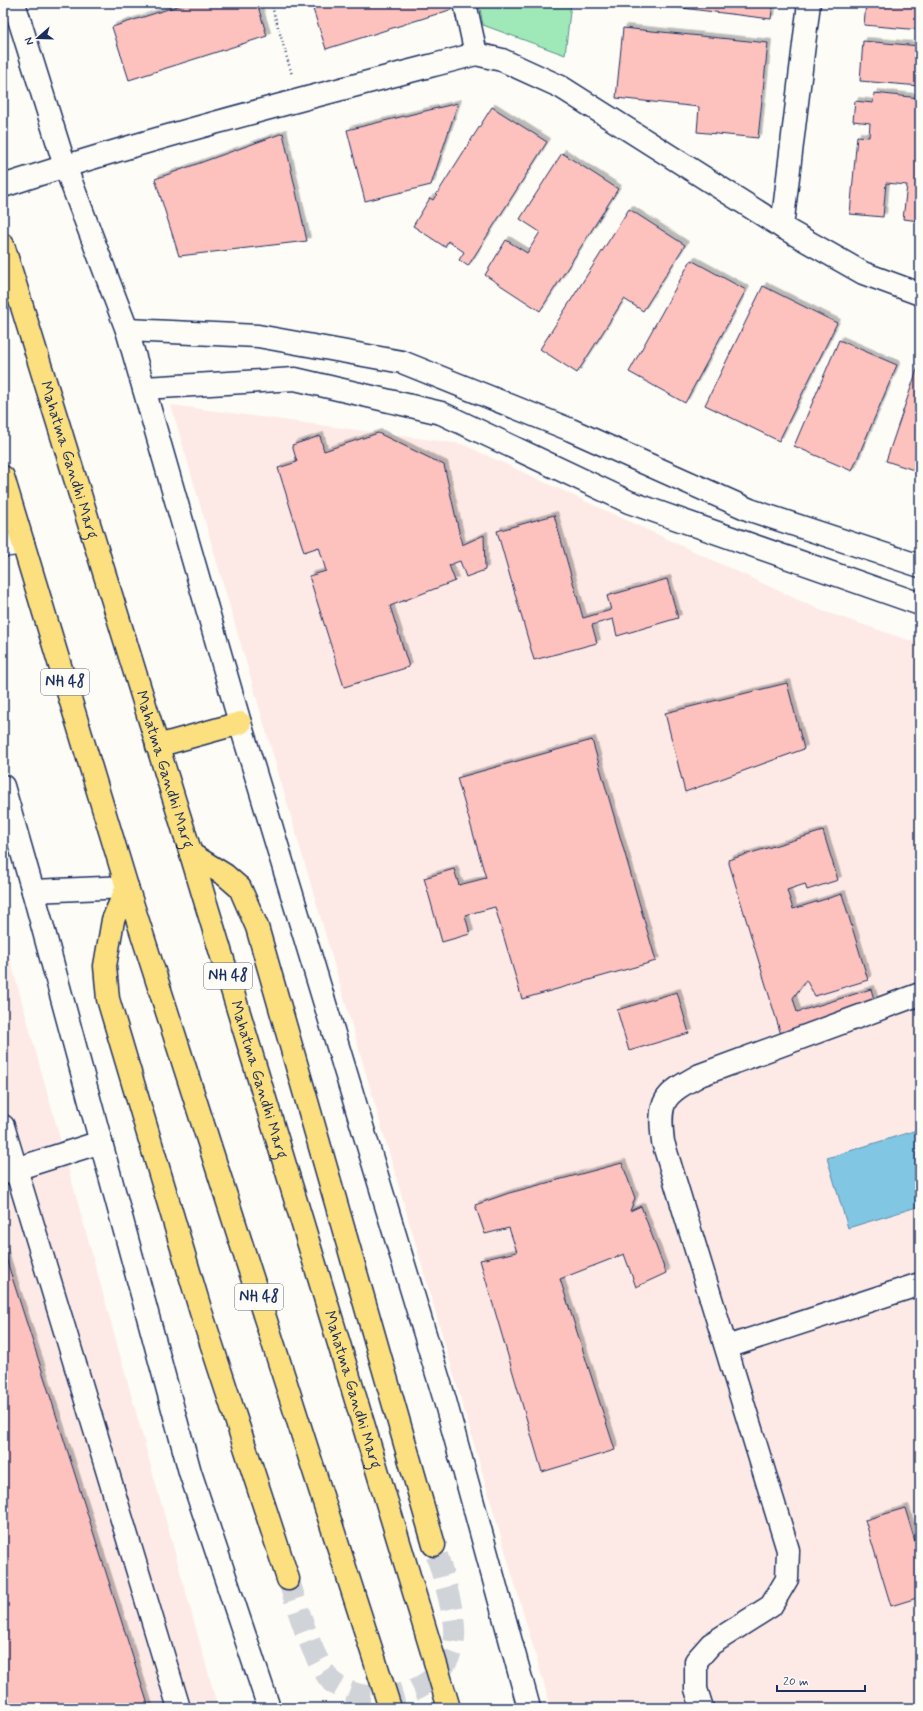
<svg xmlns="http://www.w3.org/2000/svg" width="923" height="1711" viewBox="0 0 923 1711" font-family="Mynerve,sans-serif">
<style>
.built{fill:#fdeae6}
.green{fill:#9fe9b8;stroke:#5d8c8b}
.water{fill:#81c6e2;stroke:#588aad}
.building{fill:#fdc1be;stroke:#1b2f5e;filter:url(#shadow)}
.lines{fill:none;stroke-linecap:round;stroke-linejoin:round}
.major-tunnel{stroke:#d0d3d8;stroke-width:22;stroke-dasharray:22 11;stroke-linecap:butt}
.minor-casing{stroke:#1b2f5e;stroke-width:25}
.major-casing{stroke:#1b2f5e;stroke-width:25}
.path{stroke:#1b2f5e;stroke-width:2.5;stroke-dasharray:1 3;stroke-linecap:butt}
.minor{stroke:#fdfcf7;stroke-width:22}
.major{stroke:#fce080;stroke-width:22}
.labels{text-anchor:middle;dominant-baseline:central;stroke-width:4;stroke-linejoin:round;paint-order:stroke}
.shield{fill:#fdfcf7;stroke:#5f6c8c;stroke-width:1}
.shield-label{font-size:15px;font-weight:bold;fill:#1b2f5e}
.street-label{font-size:16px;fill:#1b2f5e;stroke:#fdfcf7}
</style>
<defs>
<filter id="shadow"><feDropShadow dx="3.5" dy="-3.5" stdDeviation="0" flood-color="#0004"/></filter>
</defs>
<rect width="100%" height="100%" fill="#fdfcf7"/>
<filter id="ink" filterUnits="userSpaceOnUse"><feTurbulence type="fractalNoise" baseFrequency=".025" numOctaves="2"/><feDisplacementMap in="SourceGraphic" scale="8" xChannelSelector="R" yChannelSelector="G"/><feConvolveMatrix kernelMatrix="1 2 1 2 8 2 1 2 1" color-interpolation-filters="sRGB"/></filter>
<g filter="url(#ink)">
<g class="built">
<polygon points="171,405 462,444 820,610 920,644 920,1708 551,1708"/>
<polygon points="3,933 218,1708 3,1708"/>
</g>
<polygon class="green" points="479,3 571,3 565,55 483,25"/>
<polygon class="water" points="920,1129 920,1206 848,1228 827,1158"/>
<g class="building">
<polygon points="114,3 127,3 115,7"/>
<polygon points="187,3 257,3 267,36 129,80 112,27"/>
<polygon points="311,3 454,3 456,8 326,49"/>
<polygon points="642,3 773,3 771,19"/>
<polygon points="866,3 920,3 920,30 864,25"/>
<polygon points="623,28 768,43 758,138 697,132 699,107 616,98"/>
<polygon points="863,41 920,46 920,86 860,81"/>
<polygon points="874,93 920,98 920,221 903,219 907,185 886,183 883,217 850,214 857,136 869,137 870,123 853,121 855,101 873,103"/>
<polygon points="458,103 431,185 365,201 347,130"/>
<polygon points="492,107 547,142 468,266 459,260 464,252 448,241 445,247 413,226 430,198 433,200"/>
<polygon points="283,133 307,241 179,256 155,179"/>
<polygon points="562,153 618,189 540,311 485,275 506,240 527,253 540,232 520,219"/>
<polygon points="629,209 685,245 643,311 624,299 577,373 540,349"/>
<polygon points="691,260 746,290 685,403 629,372"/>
<polygon points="763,286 837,323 779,441 705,405"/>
<polygon points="839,340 897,365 852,471 794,446"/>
<polygon points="920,361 920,472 886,461"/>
<polygon points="378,433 444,465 462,545 484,535 485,570 466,577 460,561 449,565 455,581 390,606 409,667 344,687 309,576 326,571 319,547 304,552 278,468 297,462 292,445 320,436 324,451"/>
<polygon points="554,515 583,618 611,610 607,596 667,579 678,618 617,636 613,619 592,625 597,643 534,660 497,531"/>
<polygon points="787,683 804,749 685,792 665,713"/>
<polygon points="592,740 656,961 522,999 495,907 465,915 470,934 442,942 424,878 454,869 459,885 486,878 457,778"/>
<polygon points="823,831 838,880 807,890 805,884 787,890 793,909 842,894 868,980 815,996 806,980 793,998 797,1012 871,989 877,1010 782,1038 728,860"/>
<polygon points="677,992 689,1033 629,1051 617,1010"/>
<polygon points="622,1163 635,1198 630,1211 641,1206 666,1273 636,1287 624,1254 560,1279 615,1450 542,1472 480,1260 517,1252 509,1228 485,1234 475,1205 509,1193"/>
<polygon points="3,1249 45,1380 149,1708 3,1708"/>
<polygon points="905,1508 920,1558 920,1597 891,1606 865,1520"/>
</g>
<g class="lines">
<path class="major-tunnel" d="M288,1579C299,1610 311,1658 332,1682C369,1711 441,1697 453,1645C459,1619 441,1571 434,1545"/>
<g class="minor-casing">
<g id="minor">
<polyline points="14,3 65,166 127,330 240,723 444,1397 529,1708"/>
<polyline points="465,3 476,54 502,60 561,87 782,227 863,273 920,294"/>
<path d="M3,186C159,135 318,95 476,54"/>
<polyline points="782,227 809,3"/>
<polyline points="127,330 258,336 402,362 571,430 750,510 920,566"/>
<polyline points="144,388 295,379 441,413 629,502 920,604"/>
<polyline points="3,546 23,543"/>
<polyline points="3,786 33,891 190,1472 269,1708"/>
<polyline points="33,891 127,887"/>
<polyline points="3,1126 179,1708"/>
<polyline points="3,1173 101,1142"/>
<polyline points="727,1347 920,1284"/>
<path d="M702,1708L696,1689V1661L711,1644L771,1606L787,1579L788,1550L663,1142C658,1100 663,1095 700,1075L920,994"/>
</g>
</g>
<g class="major-casing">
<g id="major">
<path id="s1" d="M3,245L191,854L449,1708"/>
<polyline points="3,477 127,887 390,1708"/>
<polyline points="157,746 240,723"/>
<polyline points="191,854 225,875 240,888 257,927 434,1545"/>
<polyline points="127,887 113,920 105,966 108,999 201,1312 288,1579"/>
</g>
</g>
<polyline class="path" points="271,3 292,75"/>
<use href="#minor" class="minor"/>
<use href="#major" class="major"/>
</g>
</g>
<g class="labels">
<g class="shield">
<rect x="41" y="669" width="48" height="26" rx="3"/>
<rect x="204" y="963" width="48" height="26" rx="3"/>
<rect x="235" y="1284" width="48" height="26" rx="3"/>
</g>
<g class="shield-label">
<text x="65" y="682">NH 48</text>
<text x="228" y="976">NH 48</text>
<text x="259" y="1297">NH 48</text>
</g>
<g class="street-label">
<text stroke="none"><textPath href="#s1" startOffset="225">Mahatma Gandhi Marg</textPath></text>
<text stroke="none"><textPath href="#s1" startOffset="549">Mahatma Gandhi Marg</textPath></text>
<text stroke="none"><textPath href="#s1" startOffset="873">Mahatma Gandhi Marg</textPath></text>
<text stroke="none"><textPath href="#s1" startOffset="1197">Mahatma Gandhi Marg</textPath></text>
</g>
</g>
<rect width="923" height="1711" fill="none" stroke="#fdfcf7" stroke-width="16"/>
<rect x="8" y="8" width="907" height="1695" fill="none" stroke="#1b2f5e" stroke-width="1.5" filter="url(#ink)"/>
<g transform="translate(38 38) rotate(250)" stroke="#fdfcf7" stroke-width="3" paint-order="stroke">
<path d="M0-3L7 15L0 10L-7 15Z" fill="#1b2f5e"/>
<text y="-6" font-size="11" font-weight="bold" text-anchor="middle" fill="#1b2f5e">N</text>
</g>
<path d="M777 1685v6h88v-6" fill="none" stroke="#1b2f5e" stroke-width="2"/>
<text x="783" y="1685" font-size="12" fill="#1b2f5e" stroke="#fdfcf7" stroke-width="3" paint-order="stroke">20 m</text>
</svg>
